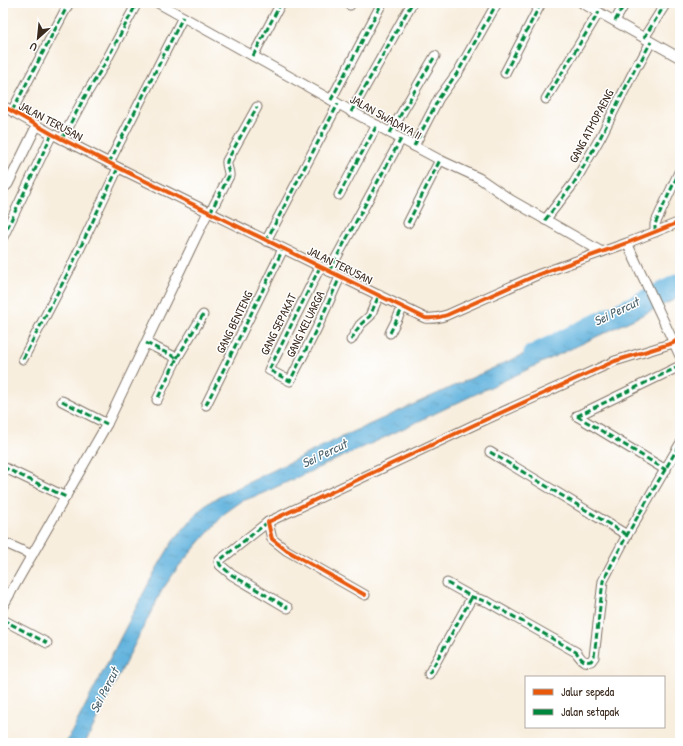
<svg xmlns="http://www.w3.org/2000/svg" width="683" height="746" viewBox="0 0 683 746" font-family="'Patrick Hand',sans-serif">
<style>
.water{fill:url(#water-ripples);stroke:#4f6f7e}
.lines{fill:none;stroke-linecap:round;stroke-linejoin:round}
.river{stroke:#63b4de;stroke-width:13}
.minor-casing{stroke:#7d6f61;stroke-width:11}
.minor{stroke:#fff;stroke-width:9}
.quiet{stroke:#00873e;stroke-width:3;stroke-dasharray:6 3;stroke-linecap:butt}
.cycleway-casing{stroke:#fff;stroke-width:6}
.cycleway{stroke:#e8590c;stroke-width:4}
.labels{text-anchor:middle;dominant-baseline:central;stroke-width:3;stroke-linejoin:round;paint-order:stroke}
.street-label{font-size:12px;fill:#3b2a1e;stroke:#fff}
.water-label{font-size:13px;font-style:italic;fill:#4b616b;stroke:#fff}
</style>
<defs>
<pattern id="water-ripples" width="26" height="14" patternUnits="userSpaceOnUse"><rect width="26" height="14" fill="#63b4de"/><path d="M2 4q2-2 4 0t4 0M15 11q2-2 4 0t4 0" fill="none" stroke="#5393b3"/></pattern>
</defs>
<rect width="100%" height="100%" fill="#fff"/>
<filter id="ink" filterUnits="userSpaceOnUse"><feTurbulence type="fractalNoise" baseFrequency=".025" numOctaves="2"/><feDisplacementMap in="SourceGraphic" scale="8" xChannelSelector="R" yChannelSelector="G"/><feConvolveMatrix kernelMatrix="1 2 1 2 8 2 1 2 1" color-interpolation-filters="sRGB"/></filter>
<filter id="wash" filterUnits="userSpaceOnUse"><feTurbulence type="fractalNoise" baseFrequency=".012" numOctaves="4" result="noise"/><feDisplacementMap in="SourceGraphic" scale="16" xChannelSelector="R" yChannelSelector="G"/><feGaussianBlur stdDeviation="0.9" result="paint"/><feColorMatrix in="noise" values="0 0 0 0 0 0 0 0 0 0 0 0 0 0 0 0 0 1.4 0 .05"/><feComposite in="paint" operator="in"/></filter>
<g filter="url(#wash)">
<rect width="100%" height="100%" fill="#f8eede"/>
<polygon class="water" points="680,279 680,297 381,439 261,494 242,501 225,513 179,566 162,590 85,743 66,743 154,573 173,541 200,510 211,501 331,442 544,345"/>
<g class="lines">
<polyline class="river" points="530,352 680,279"/>
</g>
</g>
<g filter="url(#ink)">
<g class="lines">
<g class="minor-casing">
<g id="minor">
<polyline points="158,3 253,56 401,139 440,160 479,178 511,200 602,252"/>
<polyline points="582,3 680,58"/>
<polyline points="350,5 350,3"/>
<polyline points="615,21 625,3"/>
<polyline points="644,38 666,3"/>
<polyline points="253,56 281,3"/>
<polyline points="505,73 541,3"/>
<polyline points="546,99 599,12"/>
<polyline points="331,100 382,3"/>
<path d="M3,106L52,134L127,172L425,318C433,319 439,318 447,315L537,275L627,243L680,222"/>
<polyline points="12,111 69,3"/>
<polyline points="351,112 412,3"/>
<polyline points="390,133 435,56"/>
<polyline points="62,139 84,98 104,65 137,3"/>
<polyline points="414,146 439,98 458,72 497,3"/>
<polyline points="109,163 183,17"/>
<polyline points="3,186 6,186 8,184 37,125"/>
<polyline points="339,195 377,125"/>
<path d="M210,213L229,176C230,171 226,167 227,161L257,107"/>
<polyline points="545,220 574,183 600,138 638,63 639,64 651,42"/>
<polyline points="408,223 440,160"/>
<polyline points="655,232 655,224 680,170"/>
<polyline points="3,237 52,134"/>
<polyline points="266,241 338,104"/>
<polyline points="627,243 680,356"/>
<polyline points="320,267 269,370 290,381 317,328 340,277"/>
<polyline points="329,271 401,139"/>
<polyline points="390,333 403,307"/>
<polyline points="351,340 360,325 370,316 379,295"/>
<polyline points="146,343 177,358 157,400"/>
<polyline points="177,358 203,315"/>
<polyline points="23,359 72,265 118,168"/>
<polyline points="62,401 107,424"/>
<polyline points="206,405 283,249"/>
<polyline points="577,416 680,366"/>
<polyline points="577,416 666,470"/>
<polyline points="490,452 627,535"/>
<polyline points="3,467 66,497"/>
<polyline points="268,522 220,560 219,562 220,565 232,575 288,608"/>
<polyline points="3,542 32,555 107,424 208,212"/>
<path d="M447,583L472,597L488,602L576,652C581,658 582,663 591,661L594,657L603,581L627,535L680,444"/>
<polyline points="365,595 286,550 272,539 271,535 268,522 476,424 615,361 673,343 680,338"/>
<polyline points="3,606 32,555"/>
<polyline points="3,620 47,643"/>
<polyline points="429,674 472,597"/>
</g>
</g>
<use href="#minor" class="minor"/>
<g class="quiet">
<polyline points="350,5 350,3"/>
<polyline points="615,21 625,3"/>
<polyline points="644,38 666,3"/>
<polyline points="253,56 281,3"/>
<polyline points="505,73 541,3"/>
<polyline points="546,99 599,12"/>
<polyline points="331,100 382,3"/>
<polyline points="12,111 69,3"/>
<polyline points="351,112 412,3"/>
<polyline points="390,133 435,56"/>
<polyline points="62,139 84,98 104,65 137,3"/>
<polyline points="414,146 439,98 458,72 497,3"/>
<polyline points="109,163 183,17"/>
<polyline points="339,195 377,125"/>
<path d="M210,213L229,176C230,171 226,167 227,161L257,107"/>
<polyline points="545,220 574,183 600,138 638,63 639,64 651,42"/>
<polyline points="408,223 440,160"/>
<polyline points="655,232 655,224 680,170"/>
<polyline points="3,237 52,134"/>
<polyline points="266,241 338,104"/>
<polyline points="320,267 269,370 290,381 317,328 340,277"/>
<polyline points="329,271 401,139"/>
<polyline points="390,333 403,307"/>
<polyline points="351,340 360,325 370,316 379,295"/>
<polyline points="146,343 177,358 157,400"/>
<polyline points="177,358 203,315"/>
<polyline points="23,359 72,265 118,168"/>
<polyline points="62,401 107,424"/>
<polyline points="206,405 283,249"/>
<polyline points="577,416 680,366"/>
<polyline points="577,416 666,470"/>
<polyline points="490,452 627,535"/>
<polyline points="3,467 66,497"/>
<polyline points="268,522 220,560 219,562 220,565 232,575 288,608"/>
<path d="M447,583L472,597L488,602L576,652C581,658 582,663 591,661L594,657L603,581L627,535L680,444"/>
<polyline points="3,620 47,643"/>
<polyline points="429,674 472,597"/>
</g>
<g class="cycleway-casing">
<g id="cycleway">
<path d="M3,106L52,134L127,172L425,318C433,319 439,318 447,315L537,275L627,243L680,222"/>
<polyline points="365,595 286,550 272,539 271,535 268,522 476,424 615,361 673,343 680,338"/>
</g>
</g>
<use href="#cycleway" class="cycleway"/>
</g>
</g>
<g class="labels">
<g class="street-label">
<text transform="translate(386 117) rotate(29)">JALAN SWADAYA II</text>
<text transform="translate(51 121) rotate(28)">JALAN TERUSAN</text>
<text transform="translate(591 126) rotate(-62)">GANG ATMOPAENG</text>
<text transform="translate(340 265) rotate(26)">JALAN TERUSAN</text>
<text transform="translate(234 322) rotate(-64)">GANG BENTENG</text>
<text transform="translate(278 324) rotate(-64)">GANG SEPAKAT</text>
<text transform="translate(305 324) rotate(-64)">GANG KELUARGA</text>
</g>
<g class="water-label">
<text transform="translate(616 311) rotate(-26)">Sei Percut</text>
<text transform="translate(324 453) rotate(-26)">Sei Percut</text>
<text transform="translate(104 690) rotate(-63)">Sei Percut</text>
</g>
</g>
<rect width="683" height="746" fill="none" stroke="#fff" stroke-width="16"/>
<rect x="525" y="676" width="140" height="52" fill="#ffffff" stroke="#b1aaa5"/>
<rect x="533" y="689" width="20" height="6" fill="#e8590c" stroke="#b1aaa5"/>
<text x="561" y="696" font-size="12" fill="#3b2a1e">Jalur sepeda</text>
<rect x="533" y="709" width="20" height="6" fill="#00873e" stroke="#b1aaa5"/>
<text x="561" y="716" font-size="12" fill="#3b2a1e">Jalan setapak</text>
<g transform="translate(38 38) rotate(207)" stroke="#ffffff" stroke-width="3" paint-order="stroke">
<path d="M0-3L7 15L0 10L-7 15Z" fill="#3b2a1e"/>
<text y="-6" font-size="11" font-weight="bold" text-anchor="middle" fill="#3b2a1e">U</text>
</g>
</svg>
